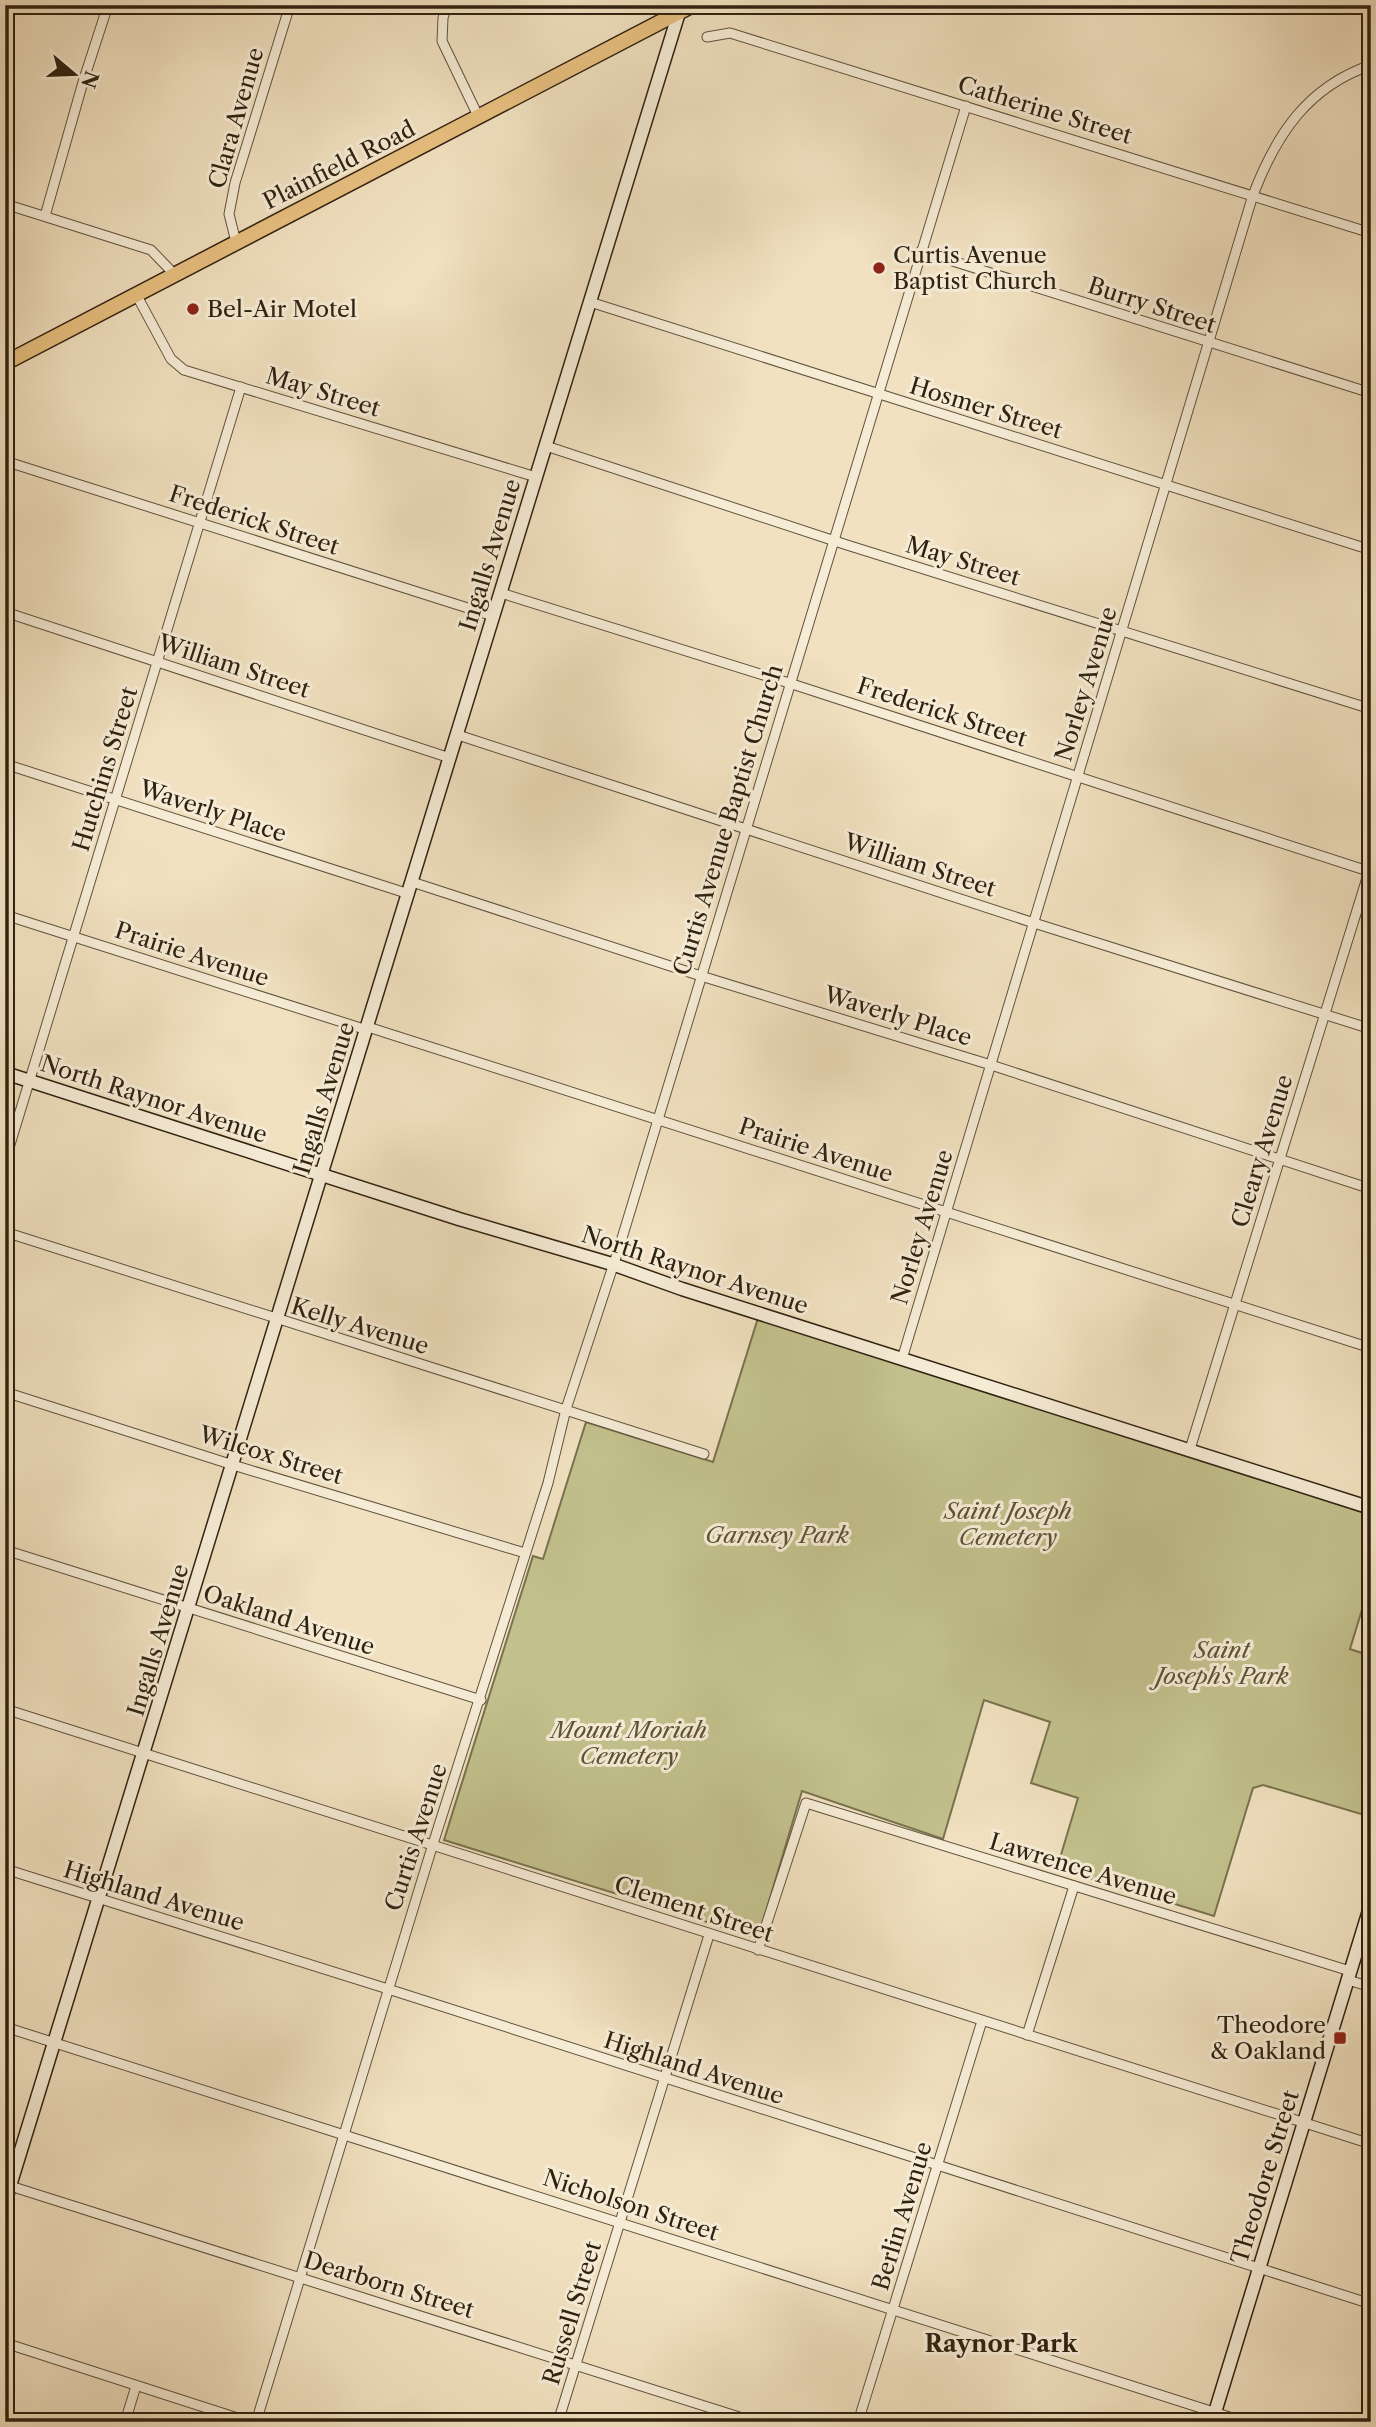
<svg xmlns="http://www.w3.org/2000/svg" width="1376" height="2427" viewBox="0 0 1376 2427" font-family="'Libre Caslon Text',serif">
<style>
.green{fill:#c2c18d;stroke:#79724f;stroke-width:2}
.lines{fill:none;stroke-linecap:round;stroke-linejoin:round}
.street-casing{stroke:#60523d;stroke-width:11}
.secondary-casing{stroke:#302211;stroke-width:15}
.primary-casing{stroke:#302211;stroke-width:17}
.street{stroke:#f6ecd6;stroke-width:9}
.secondary{stroke:#f6ecd6;stroke-width:12}
.primary{stroke:#e8c080;stroke-width:14}
.poi-dot{fill:#8f2418;stroke:#f6ecd6;stroke-width:2.5}
.labels{text-anchor:middle;dominant-baseline:central;stroke-width:6;stroke-linejoin:round;paint-order:stroke}
.street-label{font-size:23px;fill:#302211;stroke:#f6ecd6}
.poi-label{font-size:23px;fill:#302211;stroke:#f6ecd6;text-anchor:start}
.park-label{font-size:23px;font-style:italic;fill:#5c5236;stroke:#f6ecd6}
.neighbourhood-label{font-size:24px;font-weight:bold;fill:#302211;stroke:#f6ecd6}
</style>
<rect width="100%" height="100%" fill="#f1e1c0"/>
<filter id="stains"><feTurbulence type="fractalNoise" baseFrequency=".00286" numOctaves="4"/><feColorMatrix values="0 0 0 0 .2 0 0 0 0 .09 0 0 0 0 .02 0 0 0 .5 -.17"/></filter>
<radialGradient id="worn" r=".72"><stop offset=".6" stop-color="#630" stop-opacity="0"/><stop offset="1" stop-color="#630" stop-opacity=".3"/></radialGradient>
<polygon class="green" points="758,1318 1371,1515 1371,1580 1350,1649 1371,1656 1371,1817 1263,1785 1253,1788 1214,1916 1057,1868 1078,1798 1031,1783 1050,1722 984,1700 943,1839 802,1791 758,1938 444,1840 533,1556 543,1559 586,1422 713,1462"/>
<g class="lines">
<g class="street-casing">
<g id="street">
<polyline points="447,5 443,18 442,41 479,118"/>
<polyline points="707,37 730,33 1371,233"/>
<polyline points="5,204 151,250 175,275"/>
<polyline points="45,216 83,82 108,5"/>
<polyline points="236,242 229,214 235,183 290,5"/>
<polyline points="921,251 1371,393"/>
<polyline points="137,296 171,359 184,370 536,477"/>
<polyline points="590,302 1371,550"/>
<polyline points="546,446 847,545 1371,709"/>
<polyline points="5,458 11,463 493,616"/>
<polyline points="501,593 789,683 1371,872"/>
<polyline points="5,612 450,758"/>
<polyline points="458,735 1034,923 1371,1029"/>
<polyline points="5,764 409,894"/>
<polyline points="412,882 701,976 991,1065 1371,1189"/>
<polyline points="5,915 367,1030"/>
<polyline points="368,1027 1371,1348"/>
<polyline points="5,1161 241,387"/>
<polyline points="5,1232 704,1454"/>
<path d="M902,1359L1253,195C1276,135 1307,87 1371,65"/>
<polyline points="5,1392 233,1465 525,1553"/>
<polyline points="1190,1449 1371,865"/>
<polyline points="5,1550 481,1700"/>
<polyline points="5,1709 1371,2144"/>
<polyline points="5,1869 388,1989 1371,2304"/>
<polyline points="758,1950 806,1803 1350,1971"/>
<polyline points="1348,1980 1371,1987"/>
<polyline points="5,2027 1245,2422"/>
<polyline points="1027,2035 1074,1886"/>
<polyline points="7,2185 755,2422"/>
<polyline points="5,2343 250,2422"/>
<polyline points="125,2422 136,2386"/>
<polyline points="256,2422 433,1844 548,1483 566,1409 619,1248 966,106"/>
<polyline points="558,2422 709,1935"/>
<polyline points="858,2422 982,2021"/>
</g>
</g>
<g class="secondary-casing">
<g id="secondary">
<polyline points="5,1073 459,1219 612,1264 682,1289 1371,1508"/>
<polyline points="5,2202 681,6"/>
<polyline points="1212,2422 1371,1904"/>
</g>
</g>
<g class="primary-casing">
<polyline id="primary" points="5,363 693,5"/>
</g>
<use href="#street" class="street"/>
<use href="#secondary" class="secondary"/>
<use href="#primary" class="primary"/>
</g>
<g class="poi-dot">
<circle cx="879" cy="268" r="7"/>
<circle cx="193" cy="309" r="7"/>
<rect x="1333" y="2031" width="14" height="14" rx="3.5"/>
</g>
<g class="labels">
<g class="street-label">
<text transform="translate(1045 110) rotate(17)">Catherine Street</text>
<text transform="translate(236 118) rotate(-74)">Clara Avenue</text>
<text transform="translate(339 165) rotate(-27)">Plainfield Road</text>
<text transform="translate(1152 305) rotate(18)">Burry Street</text>
<text transform="translate(323 392) rotate(17)">May Street</text>
<text transform="translate(986 408) rotate(17)">Hosmer Street</text>
<text transform="translate(254 520) rotate(18)">Frederick Street</text>
<text transform="translate(490 555) rotate(-73)">Ingalls Avenue</text>
<text transform="translate(963 561) rotate(17)">May Street</text>
<text transform="translate(234 666) rotate(18)">William Street</text>
<text transform="translate(1086 684) rotate(-73)">Norley Avenue</text>
<text transform="translate(942 712) rotate(18)">Frederick Street</text>
<text transform="translate(105 769) rotate(-73)">Hutchins Street</text>
<text transform="translate(213 811) rotate(18)">Waverly Place</text>
<text transform="translate(728 820) rotate(-73)">Curtis Avenue Baptist Church</text>
<text transform="translate(920 865) rotate(18)">William Street</text>
<text transform="translate(192 954) rotate(18)">Prairie Avenue</text>
<text transform="translate(898 1016) rotate(17)">Waverly Place</text>
<text transform="translate(324 1098) rotate(-73)">Ingalls Avenue</text>
<text transform="translate(154 1099) rotate(18)">North Raynor Avenue</text>
<text transform="translate(816 1150) rotate(18)">Prairie Avenue</text>
<text transform="translate(1262 1151) rotate(-73)">Cleary Avenue</text>
<text transform="translate(922 1227) rotate(-73)">Norley Avenue</text>
<text transform="translate(695 1270) rotate(18)">North Raynor Avenue</text>
<text transform="translate(360 1326) rotate(17)">Kelly Avenue</text>
<text transform="translate(271 1455) rotate(17)">Wilcox Street</text>
<text transform="translate(289 1620) rotate(18)">Oakland Avenue</text>
<text transform="translate(158 1640) rotate(-73)">Ingalls Avenue</text>
<text transform="translate(416 1837) rotate(-72)">Curtis Avenue</text>
<text transform="translate(1083 1869) rotate(17)">Lawrence Avenue</text>
<text transform="translate(154 1896) rotate(17)">Highland Avenue</text>
<text transform="translate(694 1909) rotate(18)">Clement Street</text>
<text transform="translate(694 2068) rotate(18)">Highland Avenue</text>
<text transform="translate(1265 2177) rotate(-73)">Theodore Street</text>
<text transform="translate(631 2205) rotate(18)">Nicholson Street</text>
<text transform="translate(902 2216) rotate(-73)">Berlin Avenue</text>
<text transform="translate(389 2285) rotate(17)">Dearborn Street</text>
<text transform="translate(572 2313) rotate(-73)">Russell Street</text>
</g>
<g class="poi-label">
<text x="893" y="255">Curtis Avenue<tspan x="893" dy="26">Baptist Church</tspan></text>
<text x="207" y="309">Bel-Air Motel</text>
<text x="1326" y="2025" text-anchor="end">Theodore<tspan x="1326" dy="26">&amp; Oakland</tspan></text>
</g>
<g class="park-label">
<text x="1008" y="1511">Saint Joseph<tspan x="1008" dy="26">Cemetery</tspan></text>
<text x="777" y="1535">Garnsey Park</text>
<text x="1222" y="1650">Saint<tspan x="1222" dy="26">Joseph's Park</tspan></text>
<text x="629" y="1730">Mount Moriah<tspan x="629" dy="26">Cemetery</tspan></text>
</g>
<g class="neighbourhood-label">
<text x="1001" y="2343">Raynor Park</text>
</g>
</g>
<rect width="1376" height="2427" fill="none" stroke="#f1e1c0" stroke-width="28"/>
<rect x="7" y="7" width="1362" height="2413" fill="none" stroke="#302211" stroke-width="3.5"/>
<rect x="14" y="14" width="1348" height="2399" fill="none" stroke="#302211" stroke-width="2"/>
<g transform="translate(74 74) rotate(109)" stroke="#f6ecd6" stroke-width="5" paint-order="stroke">
<path d="M0-5L12 26L0 18L-12 26Z" fill="#302211"/>
<text y="-10" font-size="19" font-weight="bold" text-anchor="middle" fill="#302211">N</text>
</g>
<rect width="100%" height="100%" filter="url(#stains)"/>
<rect width="100%" height="100%" fill="url(#worn)"/>
</svg>
